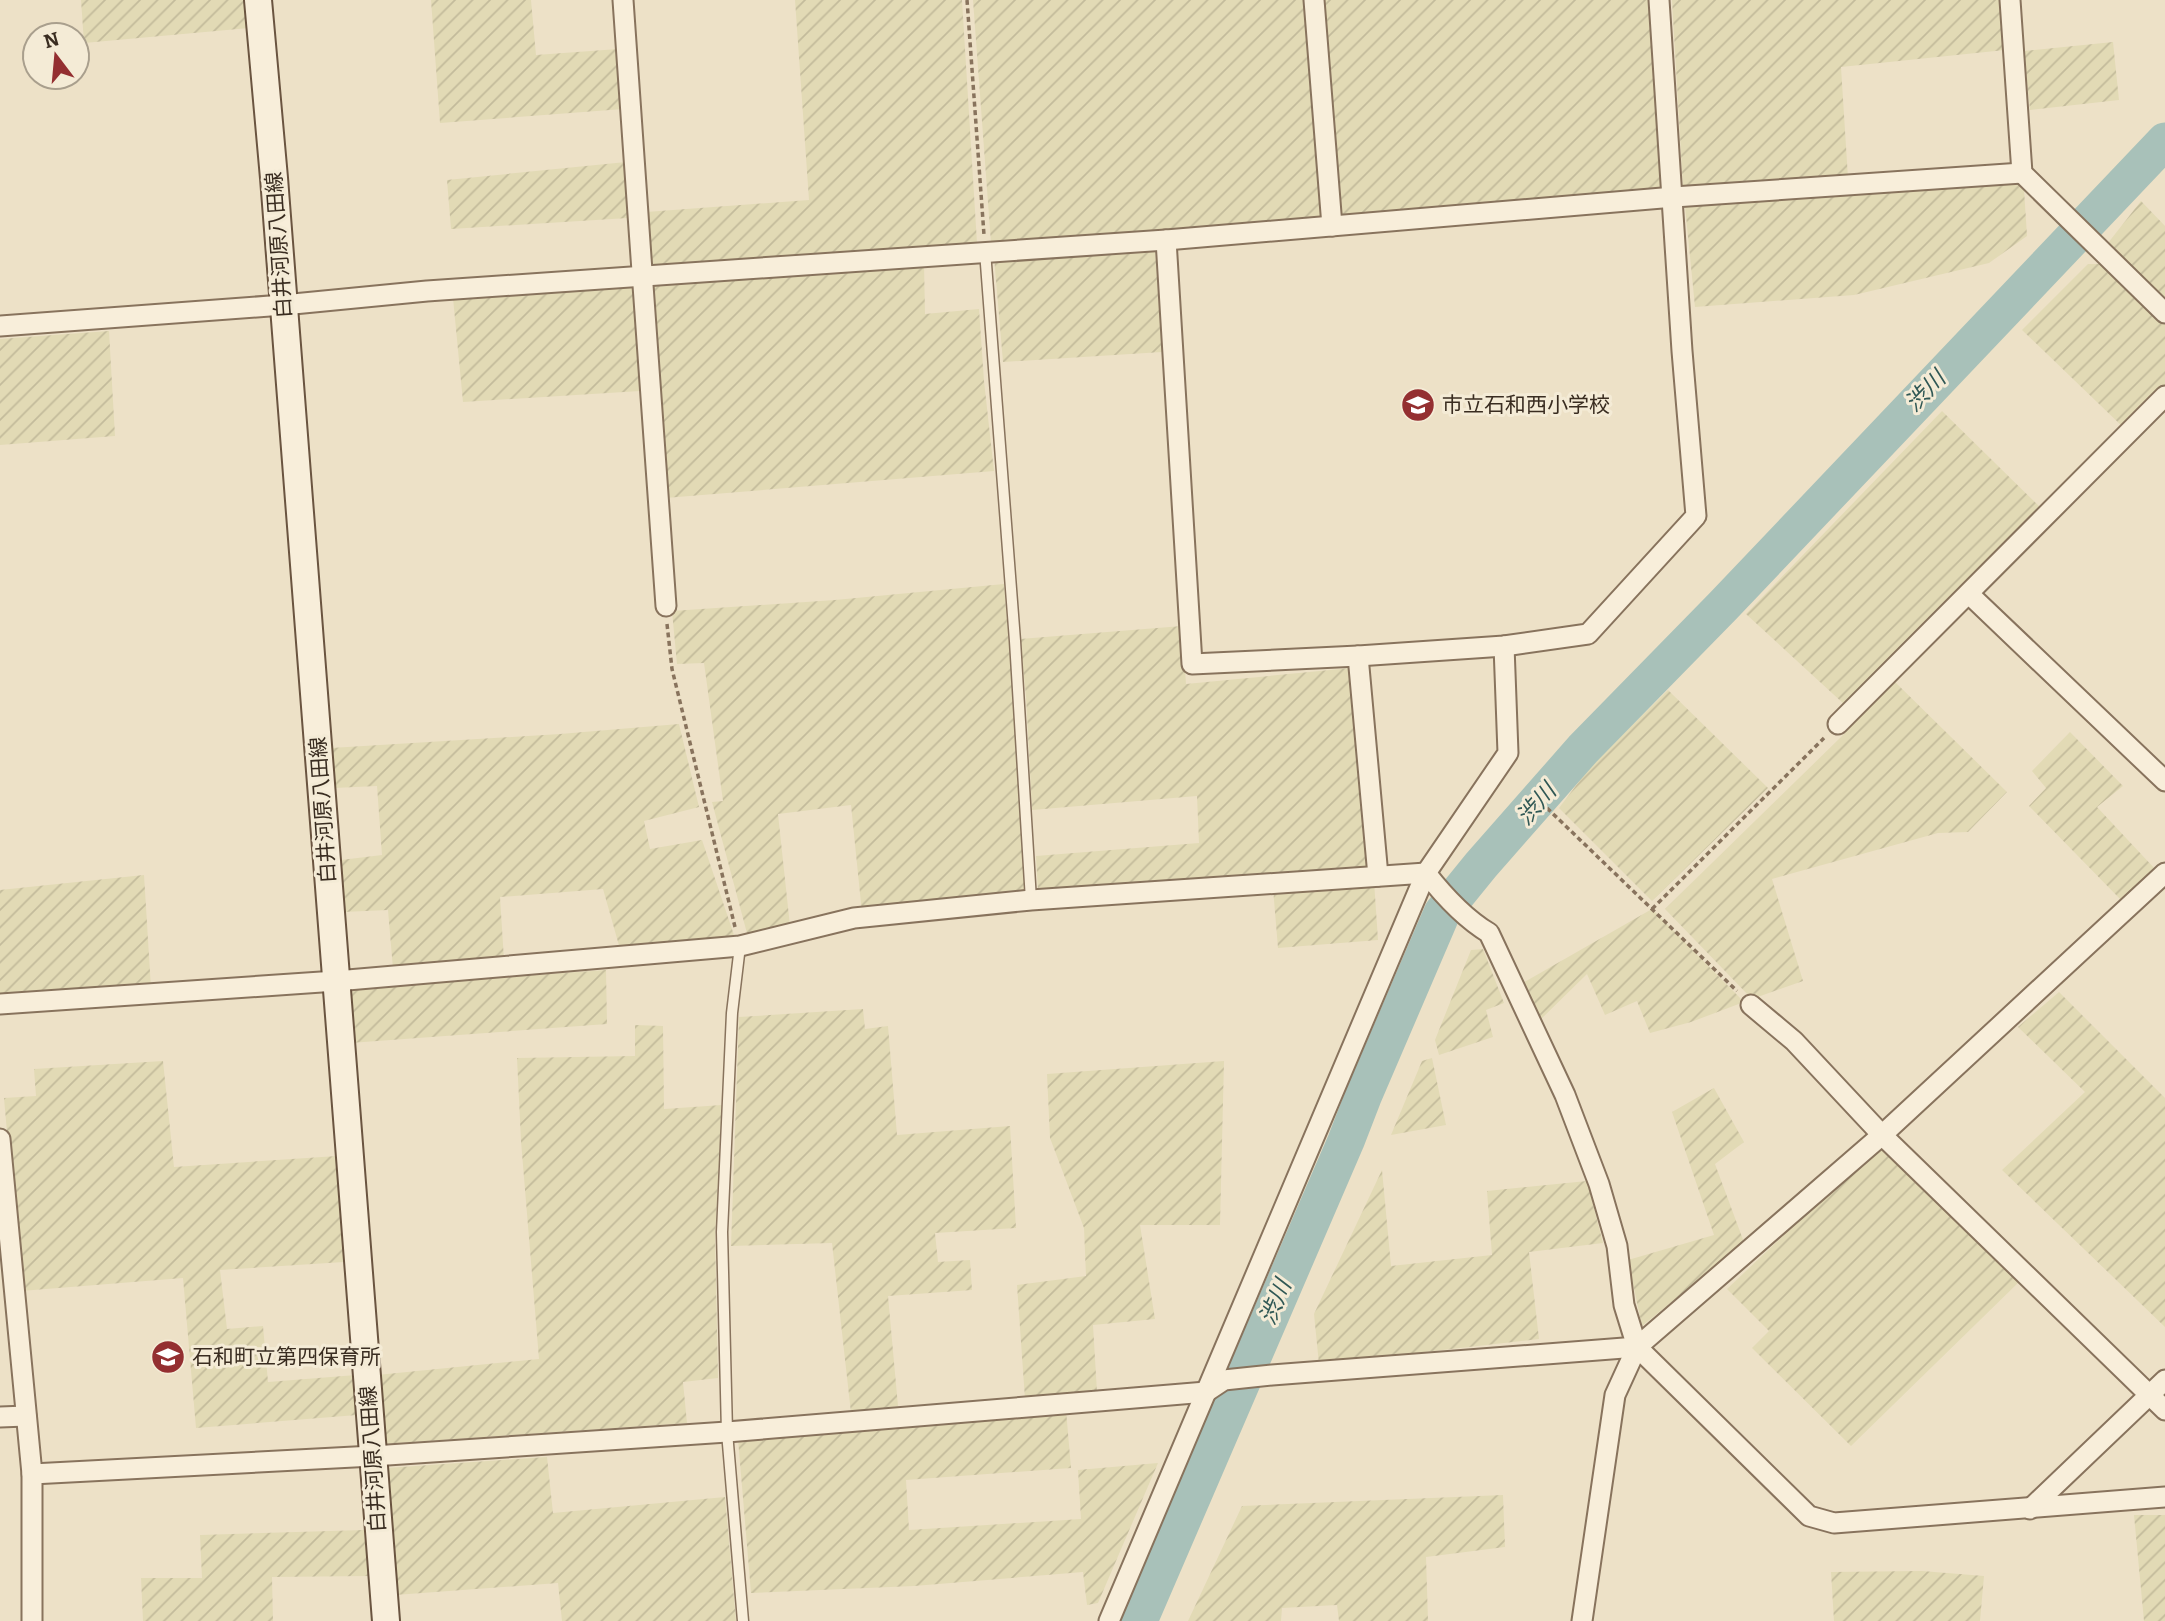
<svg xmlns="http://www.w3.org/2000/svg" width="2165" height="1621" viewBox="0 0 2165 1621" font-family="Bitter,'Noto Sans JP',serif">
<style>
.farmland{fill:url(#farmland-furrows)}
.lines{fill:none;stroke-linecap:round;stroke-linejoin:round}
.river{stroke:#a8c1b9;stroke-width:37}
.service-casing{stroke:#88735d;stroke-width:13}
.minor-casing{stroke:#88735d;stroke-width:23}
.secondary-casing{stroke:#6a5440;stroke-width:30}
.path{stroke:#88735d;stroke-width:3.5;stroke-dasharray:5 3.5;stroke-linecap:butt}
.service{stroke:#f8eeda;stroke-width:10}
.minor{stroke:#f8eeda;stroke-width:19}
.secondary{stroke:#f8eeda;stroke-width:26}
.labels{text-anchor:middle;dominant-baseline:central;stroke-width:6;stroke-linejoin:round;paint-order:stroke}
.street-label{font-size:21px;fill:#392c20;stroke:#f4ebd6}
.poi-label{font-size:21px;fill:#392c20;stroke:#f4ebd6;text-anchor:start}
.water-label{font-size:23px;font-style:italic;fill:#305855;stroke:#f4ebd6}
</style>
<defs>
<pattern id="farmland-furrows" width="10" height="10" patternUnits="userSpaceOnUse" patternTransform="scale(1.75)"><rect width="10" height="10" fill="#e2dab5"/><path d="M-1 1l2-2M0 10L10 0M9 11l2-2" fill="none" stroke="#c3bb9b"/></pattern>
</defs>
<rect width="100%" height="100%" fill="#ede1c7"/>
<g class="farmland">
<polygon points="81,0 247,0 249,28 84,43"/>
<polygon points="431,0 531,0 536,55 618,49 623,109 440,123"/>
<polygon points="795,0 962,0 977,243 649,267 646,212 809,200"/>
<polygon points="973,0 1307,0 1326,217 991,243"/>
<polygon points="1324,0 1652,0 1666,191 1340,217"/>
<polygon points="1672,0 2002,0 2005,50 1841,67 1848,178 1683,188"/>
<polygon points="2113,42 2119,100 2030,110 2024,51"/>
<polygon points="626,162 628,218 451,229 447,180"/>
<polygon points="2013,179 2024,189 2027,236 1989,263 1854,295 1695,307 1685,206"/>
<polygon points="2141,201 2165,226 2165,299 2108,243"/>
<polygon points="1155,247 1162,352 1003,362 994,257"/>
<polygon points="924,263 925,314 979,309 984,381 994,471 665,498 652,284"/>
<polygon points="2088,264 2103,264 2165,323 2165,387 2125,429 2022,330"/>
<polygon points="634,285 640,391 463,402 453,298"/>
<polygon points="109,331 115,436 0,445 0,339"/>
<polygon points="1942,411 2044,511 1845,705 1746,614"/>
<polygon points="1004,584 1030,892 949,898 862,913 851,805 778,814 790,926 748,937 712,802 723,801 704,663 677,664 672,611 835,600"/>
<polygon points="1182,626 1186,684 1351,668 1367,869 1038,891 1036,856 1199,843 1197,796 1032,810 1026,696 1020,639"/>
<polygon points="1894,681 2007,792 1968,832 1938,833 1772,879 1803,981 1752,999 1665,909 1841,737"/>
<polygon points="1668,690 1768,788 1652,901 1559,808 1590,767"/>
<polygon points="679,724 699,807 644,821 650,849 702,840 735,938 620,949 603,889 500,897 504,960 393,969 388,910 343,912 341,860 382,855 377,786 334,788 331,748 560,734"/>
<polygon points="2070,732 2123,786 2097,807 2156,870 2122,901 2029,806 2046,788 2032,771"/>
<polygon points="144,875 151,988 0,998 0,890"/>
<polygon points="1374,881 1378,940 1278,948 1273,888"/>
<polygon points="1652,909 1744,1002 1691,1022 1650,1033 1637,1001 1605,1015 1587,974 1537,1023 1521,984"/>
<polygon points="1483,949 1504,1003 1486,1010 1493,1037 1439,1055 1435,1040 1471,950"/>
<polygon points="606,970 607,1024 350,1043 348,988"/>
<polygon points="2059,992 2165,1098 2165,1327 2002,1170 2085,1092 2018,1027"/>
<polygon points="863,1009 865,1029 888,1026 897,1135 1010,1126 1016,1228 935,1233 938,1262 970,1260 972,1290 888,1296 898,1406 851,1413 832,1243 731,1246 739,1017"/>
<polygon points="635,1025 663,1026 664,1109 722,1105 715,1236 718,1378 683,1382 687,1423 384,1444 377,1375 539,1359 521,1141 517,1058 635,1056"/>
<polygon points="1432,1058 1446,1125 1391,1135 1422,1061"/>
<polygon points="163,1061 174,1167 337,1156 344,1262 220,1270 227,1329 263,1326 268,1382 356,1375 357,1415 196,1428 183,1278 21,1291 4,1098 36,1096 34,1069"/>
<polygon points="1224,1061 1220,1225 1140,1225 1155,1319 1093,1325 1097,1392 1025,1399 1017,1285 1086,1276 1084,1228 1050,1138 1047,1074"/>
<polygon points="1714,1088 1744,1142 1715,1164 1745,1245 1722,1261 1642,1326 1628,1260 1714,1235 1672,1112"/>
<polygon points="1880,1144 2020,1281 1851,1446 1752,1348 1769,1331 1727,1289"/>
<polygon points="1382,1170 1391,1266 1492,1255 1487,1191 1587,1181 1603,1243 1529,1252 1539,1339 1319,1364 1314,1314"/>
<polygon points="1066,1410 1071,1468 906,1480 909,1530 1081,1519 1078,1470 1158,1463 1098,1603 1087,1605 1083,1572 914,1586 751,1593 738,1439"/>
<polygon points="547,1457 553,1513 725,1497 736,1621 562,1621 558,1583 395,1595 387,1468"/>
<polygon points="1503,1495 1505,1547 1426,1557 1428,1621 1339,1621 1337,1605 1282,1608 1281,1621 1188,1621 1242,1506"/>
<polygon points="2134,1515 2165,1515 2165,1621 2144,1621"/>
<polygon points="364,1530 368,1576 272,1577 273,1621 143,1621 141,1578 202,1578 200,1535"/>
<polygon points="1922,1571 1984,1576 1980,1621 1834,1621 1831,1572"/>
</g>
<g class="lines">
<polyline class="river" points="1139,1621 1346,1141 1363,1097 1442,913 1481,865 1583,749 1723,606 2165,141"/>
<g class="service-casing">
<g id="service">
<polyline points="985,251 1015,641 1031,900"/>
<polyline points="740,946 732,1013 722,1232 727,1432 743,1621"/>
</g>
</g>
<g class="minor-casing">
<g id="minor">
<path d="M623,0C638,202 650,404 666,606"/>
<polyline points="1314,0 1332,226"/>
<polyline points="2010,0 2022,173 2165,313"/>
<polyline points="1166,240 1192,664 1358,656 1504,646 1588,634 1696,516 1682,351 1659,0"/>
<polyline points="0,326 283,305 427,291 1166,240 1674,197 2022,173"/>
<polyline points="1969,594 2165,781"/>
<polyline points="1358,656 1378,876"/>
<polyline points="1838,724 2165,396"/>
<path d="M1426,873C1444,896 1464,918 1489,933L1565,1095L1599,1184L1617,1246L1624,1305L1637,1347L1809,1516L1834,1523L2165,1497"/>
<polyline points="0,1004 336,981 740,946 854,918 1031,900 1426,873"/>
<polyline points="1751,1005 1794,1041 1882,1135 2165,1410"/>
<polyline points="0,1139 32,1474 32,1621"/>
<polyline points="0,1417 26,1416"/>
<polyline points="32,1474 373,1456 727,1432 1206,1392 1224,1380 1272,1375 1637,1347"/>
<polyline points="2030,1509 2165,1380"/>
<polyline points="1109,1621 1426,873 1508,753 1504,646"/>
<polyline points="1582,1621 1615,1395 1637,1347 1882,1135 2165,873"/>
</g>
</g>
<g class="secondary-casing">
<polyline id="secondary" points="258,0 274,178 386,1621"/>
</g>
<g class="path">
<polyline points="967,0 984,235"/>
<polyline points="667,624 672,669 735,927"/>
<polyline points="1547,808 1737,991"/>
<polyline points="1652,909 1824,738"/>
</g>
<use href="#service" class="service"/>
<use href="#minor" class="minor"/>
<use href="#secondary" class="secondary"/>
</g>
<defs>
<g id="school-disc" transform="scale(1.75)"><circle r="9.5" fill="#942f31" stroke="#f4ebd6"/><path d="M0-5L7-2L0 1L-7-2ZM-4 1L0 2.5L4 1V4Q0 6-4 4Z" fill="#fff"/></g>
</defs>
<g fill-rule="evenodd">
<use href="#school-disc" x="1418" y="405"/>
<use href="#school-disc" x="168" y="1357"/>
</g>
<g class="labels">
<g class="street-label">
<text transform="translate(279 245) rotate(-94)">白井河原八田線</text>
<text transform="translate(323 810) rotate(-94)">白井河原八田線</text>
<text transform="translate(373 1459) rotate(-94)">白井河原八田線</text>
</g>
<g class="poi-label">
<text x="1442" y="405">市立石和西小学校</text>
<text x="192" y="1357">石和町立第四保育所</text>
</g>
<g class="water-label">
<text transform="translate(1925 391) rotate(-46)">渋川</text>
<text transform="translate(1536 804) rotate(-49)">渋川</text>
<text transform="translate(1275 1302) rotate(-67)">渋川</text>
</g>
</g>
<g transform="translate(56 56) rotate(344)"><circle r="33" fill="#f4ebd6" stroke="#a99f8d" stroke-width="2"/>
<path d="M0-5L12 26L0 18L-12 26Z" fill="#942f31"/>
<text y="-10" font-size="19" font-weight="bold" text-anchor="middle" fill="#392c20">N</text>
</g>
</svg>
